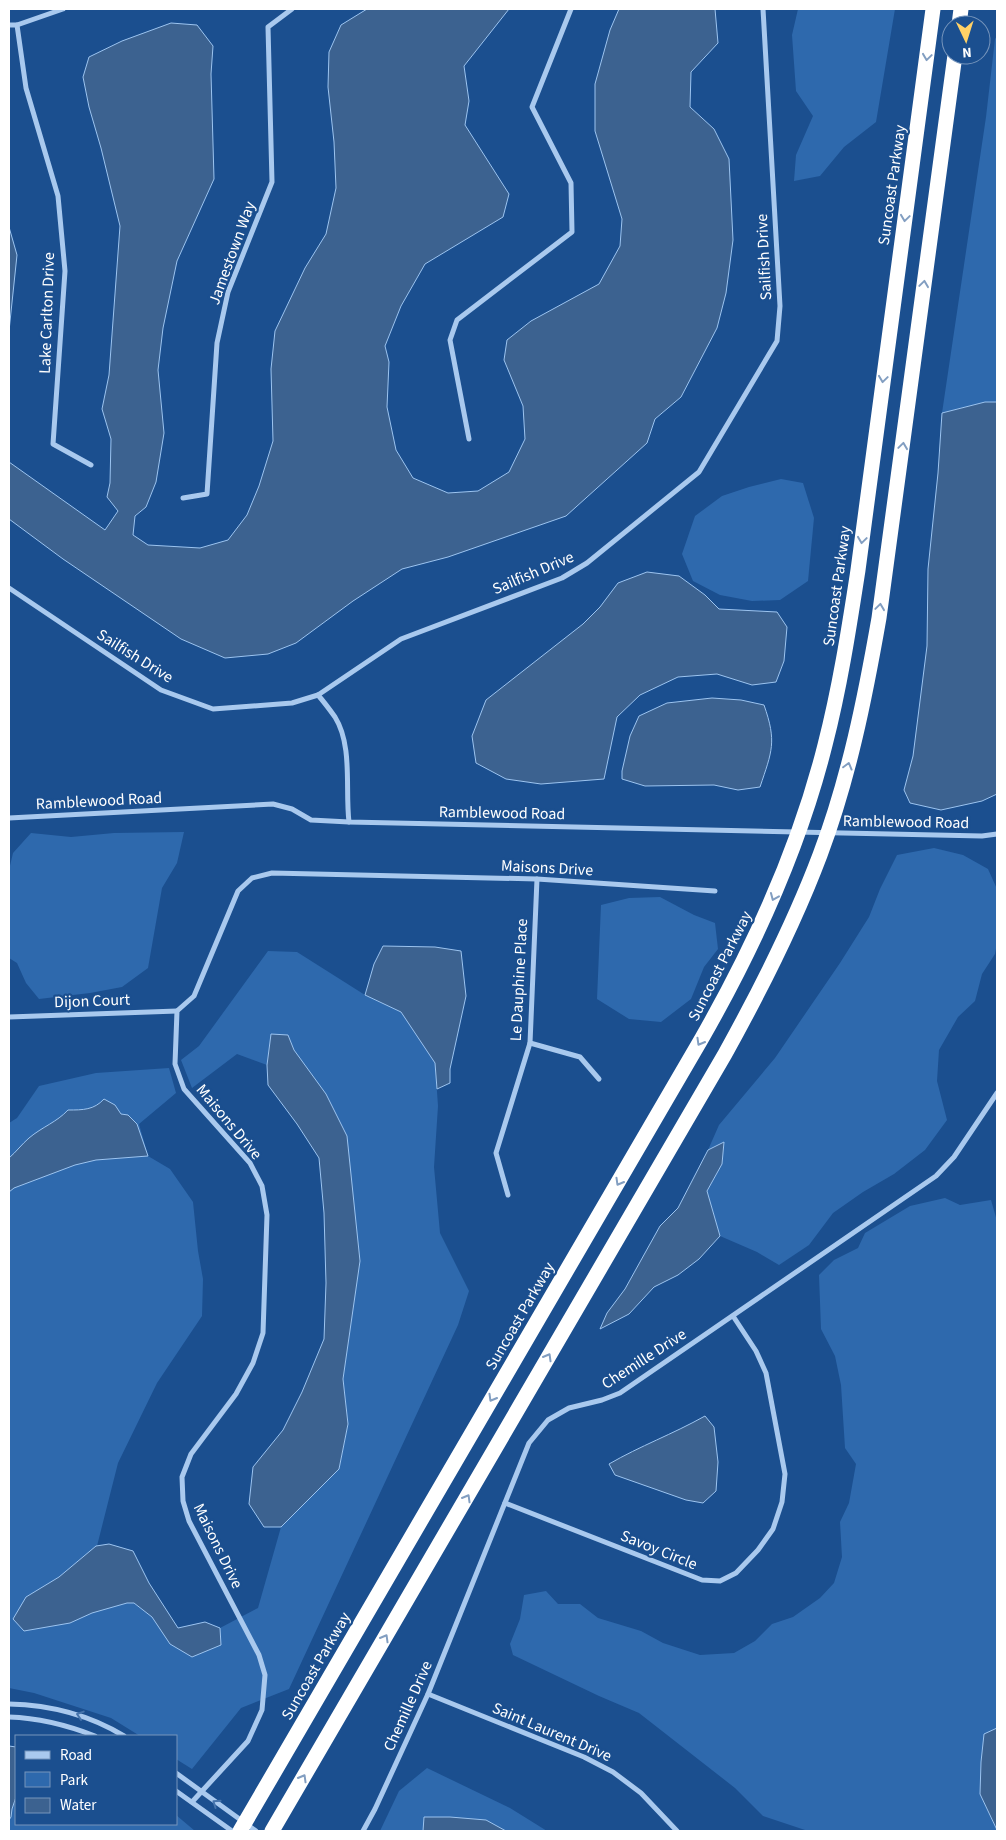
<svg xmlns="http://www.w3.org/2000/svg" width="1006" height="1840" viewBox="0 0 1006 1840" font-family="'Source Sans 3',sans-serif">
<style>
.green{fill:#2e69ad}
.water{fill:#3c6290;stroke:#9cc4f0}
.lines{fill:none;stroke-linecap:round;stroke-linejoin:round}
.minor{stroke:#a9c9ee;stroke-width:5}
.motorway{stroke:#fff;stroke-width:15}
.oneway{stroke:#829ec1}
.oneway2{stroke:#4674ac}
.labels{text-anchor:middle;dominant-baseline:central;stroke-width:4.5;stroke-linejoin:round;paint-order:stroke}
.street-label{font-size:16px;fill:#fff;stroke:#1b4f8f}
</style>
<rect width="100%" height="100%" fill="#1b4f8f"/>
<g class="green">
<polygon points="798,9 895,9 876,122 844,147 820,176 794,181 796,155 813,116 796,91 792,35"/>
<polygon points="997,36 997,402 985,402 942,413 986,117 995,39"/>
<polygon points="781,479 803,483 814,518 808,581 780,600 752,601 720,595 693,581 682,554 695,516 722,496 749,487"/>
<polygon points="184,832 177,863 162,888 148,968 122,987 90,993 39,999 26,983 17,963 9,958 9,870 13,853 31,833 71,837 114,833"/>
<polygon points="934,848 963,855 988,869 997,889 997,943 995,954 982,974 975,1001 958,1017 939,1050 937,1081 947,1120 925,1150 894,1174 863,1192 833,1213 809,1245 779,1265 757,1252 720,1236 707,1191 722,1164 724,1142 708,1150 719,1125 775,1058 840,963 869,917 880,889 897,855"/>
<polygon points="660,897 694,915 715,923 718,949 704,967 691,999 661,1022 629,1019 597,999 601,905 629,898"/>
<polygon points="268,951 297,952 365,995 401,1012 435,1063 438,1106 434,1167 440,1233 469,1291 458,1325 289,1689 241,1708 192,1769 176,1759 176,1736 140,1736 111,1718 34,1693 9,1688 9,1123 17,1118 39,1086 96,1073 169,1068 176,1093 139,1124 148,1156 170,1169 193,1202 198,1251 203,1279 202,1316 157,1383 118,1463 97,1546 109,1544 133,1551 149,1583 178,1628 205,1622 220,1628 258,1608 281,1527 339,1469 348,1424 343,1379 360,1261 353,1199 288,1035 271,1035 267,1065 237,1054 192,1088 181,1060 199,1046"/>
<polygon points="945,1198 960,1205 991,1200 997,1221 997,1728 984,1735 981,1762 980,1794 997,1831 808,1831 763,1816 735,1788 639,1713 599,1696 513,1655 510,1644 520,1619 524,1595 546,1591 558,1604 580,1604 598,1618 641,1631 663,1643 700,1655 734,1653 755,1641 772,1624 793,1617 820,1598 834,1583 842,1557 840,1522 849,1503 856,1464 845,1448 841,1385 835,1356 821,1329 819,1275 834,1260 858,1248 865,1233 910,1206"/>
<polygon points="427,1768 510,1808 547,1831 380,1831 399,1791"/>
<polygon points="16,1797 16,1824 176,1824 176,1815 195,1831 9,1831 9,1813"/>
</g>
<g class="water">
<polygon points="367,9 509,9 464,66 469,101 465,125 509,194 503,217 425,264 401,306 385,346 389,362 387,407 396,450 413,478 448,493 478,491 509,472 525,439 523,406 504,360 507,340 531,321 599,284 620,246 622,219 595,131 595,84 610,30 619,9 715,9 718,43 691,72 690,107 714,129 729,159 733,240 726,293 717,328 681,397 655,419 647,443 566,516 448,557 402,569 353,601 296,643 268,654 225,658 181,639 63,559 9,519 9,462 105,530 118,511 107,497 110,483 111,439 102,409 109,375 120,226 101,148 89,107 83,77 89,57 122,41 171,23 197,25 213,46 211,74 214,179 177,261 163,328 158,370 164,433 156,482 146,507 135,516 133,535 148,545 200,548 228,540 247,515 259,486 273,441 271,369 275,331 305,268 326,234 336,188 334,142 328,87 329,52 341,25"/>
<polygon points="9,227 17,255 9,331"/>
<polygon points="985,402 997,402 997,794 982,801 941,810 910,803 904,790 913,756 927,646 928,569 938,473 942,413"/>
<polygon points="647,572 679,576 705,595 719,609 777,612 787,627 784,661 776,682 752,685 717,674 678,677 640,695 617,717 604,779 541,784 506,779 476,763 472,736 486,700 583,624 600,607 618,583"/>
<path d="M712,698L741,700L764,705C777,742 772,751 760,787L738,790L714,785L645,786L622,779V771L630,736L639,716L667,703Z"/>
<polygon points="383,946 435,947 461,951 466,996 450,1069 450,1083 437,1089 435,1063 401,1012 365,995 374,964"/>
<polygon points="271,1034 288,1035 294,1050 326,1094 347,1136 360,1261 343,1379 348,1424 339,1469 281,1527 264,1527 249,1504 253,1467 283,1430 302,1392 324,1339 326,1283 324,1213 319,1158 297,1124 268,1085 267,1065"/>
<path d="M104,1099L115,1105L121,1114L128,1115L137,1124L148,1156L96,1160L75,1165L14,1188L9,1192V1158C16,1152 22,1144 29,1138C42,1127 57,1122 68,1110C83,1110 94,1110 104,1099Z"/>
<polygon points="724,1142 722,1164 707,1191 720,1236 699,1259 678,1275 654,1287 629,1314 600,1329 607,1313 625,1289 660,1226 678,1208 708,1150"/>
<path d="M705,1416L714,1427L718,1462L716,1491L703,1503L686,1500L615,1475L609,1464C640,1446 673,1434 705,1416Z"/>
<polygon points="109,1544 133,1551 149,1583 178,1628 205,1622 220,1628 221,1645 192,1657 170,1644 152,1617 134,1603 127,1603 92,1613 70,1623 24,1631 13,1619 26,1597 59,1577 96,1546"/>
<polygon points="997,1728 997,1830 980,1794 981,1762 984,1734"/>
<polygon points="9,1746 16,1747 16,1797 12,1809 11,1817 9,1820"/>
<polygon points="424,1817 450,1817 486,1820 506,1831 423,1831"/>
</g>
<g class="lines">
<g class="minor">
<polyline points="9,25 17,25 63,9"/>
<polyline points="17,25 26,88 58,196 65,271 53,444 91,465"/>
<polyline points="469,439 450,340 457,320 572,232 571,183 532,107 571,9"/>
<polyline points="183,498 207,494 217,343 228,292 272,182 268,27 292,9"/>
<polyline points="9,588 161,690 213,709 292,703 318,695 401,639 562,578 587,563 699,472 777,341 780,306 763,9"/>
<path d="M318,695C324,702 330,710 335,717C353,746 345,789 349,822"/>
<polyline points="9,818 273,804 292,809 311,820 349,822 982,836 997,834"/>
<polyline points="9,1017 177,1011"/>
<polyline points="530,1043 580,1057 599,1079"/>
<polyline points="508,1195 496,1153 530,1043 537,879"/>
<polyline points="505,1503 702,1580 720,1581 736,1573 758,1550 773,1529 782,1502 785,1474 766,1373 756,1351 733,1316"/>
<polyline points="428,1694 584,1757 613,1772 641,1793 677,1831"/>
<path d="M9,1704C50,1705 88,1714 124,1736"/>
<path d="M9,1717C40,1718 67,1725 95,1736"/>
<polyline points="176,1773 256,1831"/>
<polyline points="176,1791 232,1831"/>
<polyline points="192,1802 248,1741 262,1710 265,1675 259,1655 189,1521 183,1501 182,1477 191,1454 236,1394 253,1363 263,1333 267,1215 262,1186 250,1163 184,1089 175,1064 177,1011 194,996 238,891 252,878 272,873 537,879 715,891"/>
<polyline points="363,1831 375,1809 428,1694 529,1443 548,1420 569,1408 602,1400 620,1393 936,1176 954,1157 997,1093"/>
</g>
<g class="motorway">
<polyline points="959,25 961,9"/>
<path d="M240,1831L702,1038C755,945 799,849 825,745C840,687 849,628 858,570L933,9"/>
<path d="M272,1831L725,1054C761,989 794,924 820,855C849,778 865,698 879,618L955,55"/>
</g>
</g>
<defs><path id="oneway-chevron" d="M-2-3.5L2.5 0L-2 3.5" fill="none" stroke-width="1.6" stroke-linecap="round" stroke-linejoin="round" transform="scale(1.25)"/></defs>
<g class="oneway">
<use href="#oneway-chevron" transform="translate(927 57) rotate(98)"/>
<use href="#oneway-chevron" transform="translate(905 218) rotate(98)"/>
<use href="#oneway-chevron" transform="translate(924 284) rotate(-82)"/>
<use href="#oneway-chevron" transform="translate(883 379) rotate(98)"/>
<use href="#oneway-chevron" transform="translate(903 446) rotate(-82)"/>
<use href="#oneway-chevron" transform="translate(862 540) rotate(98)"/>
<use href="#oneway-chevron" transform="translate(880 607) rotate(-82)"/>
<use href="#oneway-chevron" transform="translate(848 766) rotate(-75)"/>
<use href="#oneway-chevron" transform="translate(774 897) rotate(113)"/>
<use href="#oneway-chevron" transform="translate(700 1042) rotate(120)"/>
<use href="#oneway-chevron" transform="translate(619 1182) rotate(120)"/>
<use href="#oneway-chevron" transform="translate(548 1357) rotate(-60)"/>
<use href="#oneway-chevron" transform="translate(492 1398) rotate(120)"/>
<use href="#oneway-chevron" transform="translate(467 1498) rotate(-60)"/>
<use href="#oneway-chevron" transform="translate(385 1638) rotate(-60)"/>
<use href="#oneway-chevron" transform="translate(303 1778) rotate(-60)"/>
</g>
<g class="oneway2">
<use href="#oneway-chevron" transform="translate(80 1715) rotate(-162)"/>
<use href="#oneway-chevron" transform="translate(216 1803) rotate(-145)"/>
</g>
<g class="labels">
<g class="street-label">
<text transform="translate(892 185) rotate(-82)">Suncoast Parkway</text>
<text transform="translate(232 253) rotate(-70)">Jamestown Way</text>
<text transform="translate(764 257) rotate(-93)">Sailfish Drive</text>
<text transform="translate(47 313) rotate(-88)">Lake Carlton Drive</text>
<text transform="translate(533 573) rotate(-23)">Sailfish Drive</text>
<text transform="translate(837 586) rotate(-82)">Suncoast Parkway</text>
<text transform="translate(135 656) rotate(32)">Sailfish Drive</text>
<text transform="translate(99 801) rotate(-3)">Ramblewood Road</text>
<text transform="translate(502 813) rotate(1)">Ramblewood Road</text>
<text transform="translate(906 822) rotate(1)">Ramblewood Road</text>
<text transform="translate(547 868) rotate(3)">Maisons Drive</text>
<text transform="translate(720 966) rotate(-63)">Suncoast Parkway</text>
<text transform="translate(519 980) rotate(-87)">Le Dauphine Place</text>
<text transform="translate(92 1001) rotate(-2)">Dijon Court</text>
<text transform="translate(229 1122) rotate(50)">Maisons Drive</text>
<text transform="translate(520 1316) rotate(-60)">Suncoast Parkway</text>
<text transform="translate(644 1359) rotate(-33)">Chemille Drive</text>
<text transform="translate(218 1546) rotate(64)">Maisons Drive</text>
<text transform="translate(659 1550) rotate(22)">Savoy Circle</text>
<text transform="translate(316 1666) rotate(-60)">Suncoast Parkway</text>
<text transform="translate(408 1706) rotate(-66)">Chemille Drive</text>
<text transform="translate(552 1732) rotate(23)">Saint Laurent Drive</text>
</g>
</g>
<rect width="1006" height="1840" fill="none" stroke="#ffffff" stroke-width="20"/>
<rect x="15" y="1735" width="162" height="90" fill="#1b4f8f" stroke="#7695bc"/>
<rect x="25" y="1751" width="25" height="8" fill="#a9c9ee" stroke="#7695bc"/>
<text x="60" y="1760" font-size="15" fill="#ffffff">Road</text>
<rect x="25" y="1772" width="25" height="15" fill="#2e69ad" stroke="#7695bc"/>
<text x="60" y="1785" font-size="15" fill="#ffffff">Park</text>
<rect x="25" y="1798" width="25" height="15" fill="#3c6290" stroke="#7695bc"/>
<text x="60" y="1810" font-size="15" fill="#ffffff">Water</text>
<g transform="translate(966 40) rotate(176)"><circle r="24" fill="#1b4f8f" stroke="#7695bc"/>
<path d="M0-4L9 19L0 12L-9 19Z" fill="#ffd166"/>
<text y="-8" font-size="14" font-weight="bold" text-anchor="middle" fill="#ffffff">N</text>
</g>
</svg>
